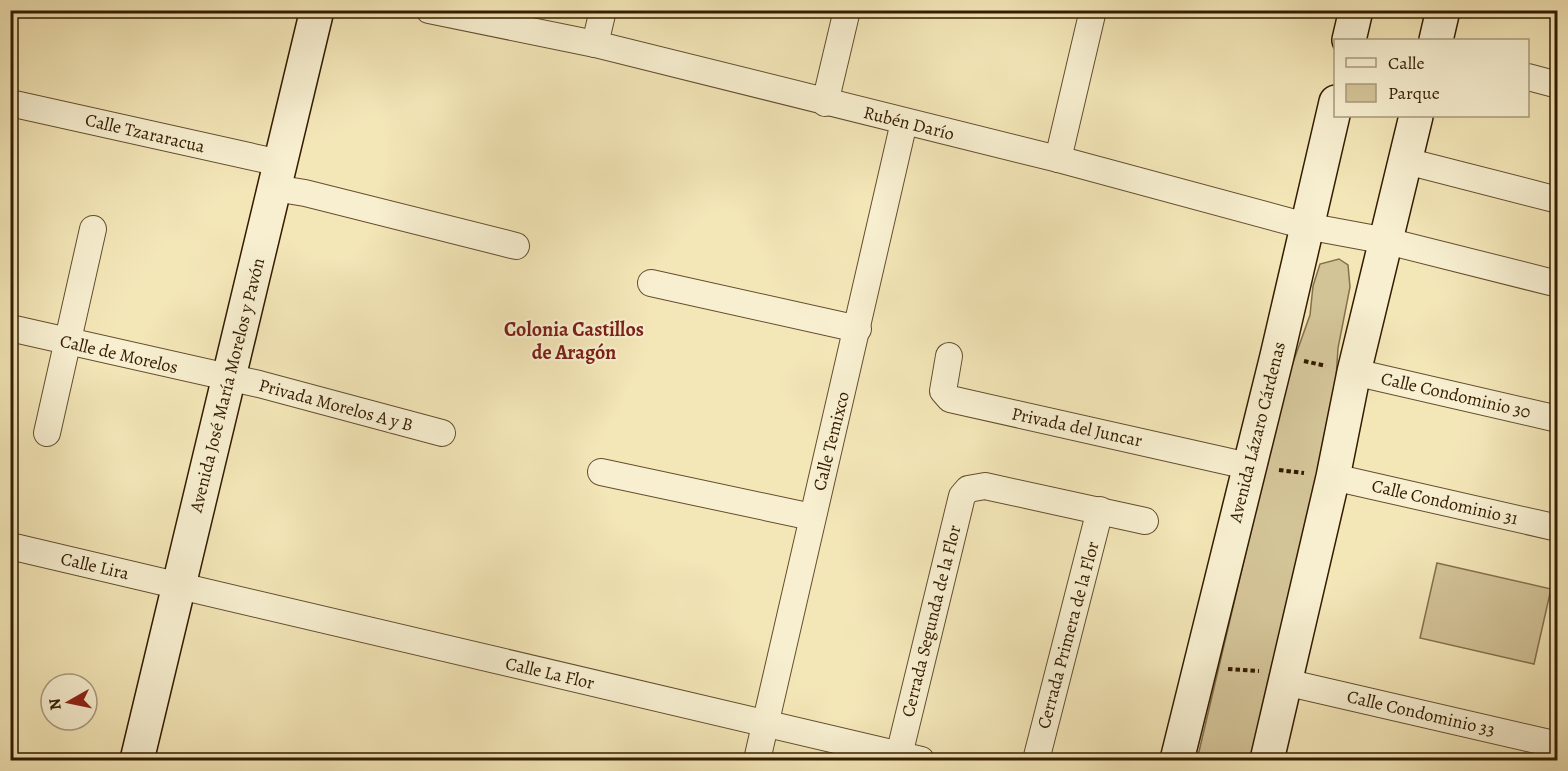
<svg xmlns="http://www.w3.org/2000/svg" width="1568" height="771" viewBox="0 0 1568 771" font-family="Alegreya,serif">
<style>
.green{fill:#d3c498;stroke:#84704c;stroke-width:1.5}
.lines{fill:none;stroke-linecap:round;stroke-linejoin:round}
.street-casing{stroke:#644e2e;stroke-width:28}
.secondary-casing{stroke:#341c00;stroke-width:36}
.path{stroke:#341c00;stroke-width:4;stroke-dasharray:4.5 3;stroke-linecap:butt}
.street{stroke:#f7efd0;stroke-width:26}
.secondary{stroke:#f7efd0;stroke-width:33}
.labels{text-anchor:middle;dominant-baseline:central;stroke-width:4.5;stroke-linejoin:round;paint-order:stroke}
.street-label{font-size:18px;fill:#341c00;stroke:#f7efd0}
.neighbourhood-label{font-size:20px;font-weight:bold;fill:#7a1f14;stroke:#f7efd0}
</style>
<rect width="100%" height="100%" fill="#f3e6b7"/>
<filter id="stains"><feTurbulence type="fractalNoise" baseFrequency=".00333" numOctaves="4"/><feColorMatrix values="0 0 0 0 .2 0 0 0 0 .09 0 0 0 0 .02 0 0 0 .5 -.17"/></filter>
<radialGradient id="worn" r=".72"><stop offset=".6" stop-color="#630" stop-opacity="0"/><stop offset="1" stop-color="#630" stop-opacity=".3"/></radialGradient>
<g class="green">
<polygon points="1339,259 1348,265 1350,287 1338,348 1334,409 1253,760 1197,760 1286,382 1310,315 1313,286 1320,264"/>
<polygon points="1437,563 1551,589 1534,664 1420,638"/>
</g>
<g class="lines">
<g class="street-casing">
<g id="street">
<polyline points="429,10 595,44 1058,159 1306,226 1387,241 1558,284"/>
<polyline points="595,44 603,10"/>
<polyline points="1528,77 1558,85"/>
<polyline points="10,103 280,163"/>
<polyline points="825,103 847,10"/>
<polyline points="1058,159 1093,10"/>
<polyline points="1406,161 1558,200"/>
<polyline points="274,188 305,193 516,246"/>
<polyline points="651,283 858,329"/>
<polyline points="10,328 259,384 442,433"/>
<polyline points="949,356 943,391 950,399 1248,466"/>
<polyline points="1354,372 1558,419"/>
<polyline points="47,433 93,229"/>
<polyline points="601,472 812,517"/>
<polyline points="1333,477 1558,528"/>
<polyline points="10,546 921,760"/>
<polyline points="1285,682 1558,745"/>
<polyline points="899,755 962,496 968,489 985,486 1145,521"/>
<polyline points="757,760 904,122"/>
<polyline points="1036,760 1100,510"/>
</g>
</g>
<g class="secondary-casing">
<g id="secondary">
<polyline points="1349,40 1356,10"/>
<polyline points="1436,40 1443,10"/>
<polyline points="137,760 317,10"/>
<polyline points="1177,760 1277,356 1336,102"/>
<polyline points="1267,760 1333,477 1354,372 1416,116"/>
</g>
</g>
<g class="path">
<polyline points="1304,361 1326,366"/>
<polyline points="1279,470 1304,473"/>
<polyline points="1228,669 1259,671"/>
</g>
<use href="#street" class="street"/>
<use href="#secondary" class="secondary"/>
</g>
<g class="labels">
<g class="street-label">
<text transform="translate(909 123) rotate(14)">Rubén Darío</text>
<text transform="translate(145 133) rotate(13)">Calle Tzararacua</text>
<text transform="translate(119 354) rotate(13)">Calle de Morelos</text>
<text transform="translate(227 385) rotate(-76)">Avenida José María Morelos y Pavón</text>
<text transform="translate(1456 395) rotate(13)">Calle Condominio 30</text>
<text transform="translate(336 405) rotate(15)">Privada Morelos A y B</text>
<text transform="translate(1077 427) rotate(12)">Privada del Juncar</text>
<text transform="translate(1257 432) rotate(-76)">Avenida Lázaro Cárdenas</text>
<text transform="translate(831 441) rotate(-76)">Calle Temixco</text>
<text transform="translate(1445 502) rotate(13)">Calle Condominio 31</text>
<text transform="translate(95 566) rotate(13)">Calle Lira</text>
<text transform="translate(931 621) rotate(-76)">Cerrada Segunda de la Flor</text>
<text transform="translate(1068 635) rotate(-75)">Cerrada Primera de la Flor</text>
<text transform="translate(550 673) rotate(13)">Calle La Flor</text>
<text transform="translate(1421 713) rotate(13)">Calle Condominio 33</text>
</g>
<g class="neighbourhood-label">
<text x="574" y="329">Colonia Castillos<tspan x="574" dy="23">de Aragón</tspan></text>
</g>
</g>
<rect width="1568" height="771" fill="none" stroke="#f3e6b7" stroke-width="36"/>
<rect x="12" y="12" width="1544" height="747" fill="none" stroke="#341c00" stroke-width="3"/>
<rect x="18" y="18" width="1532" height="735" fill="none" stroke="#341c00" stroke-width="1.5"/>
<rect x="1334" y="39" width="195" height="78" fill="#f7efd0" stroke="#a99b7d" stroke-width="1.5"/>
<rect x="1346" y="58" width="30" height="9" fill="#f7efd0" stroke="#a99b7d" stroke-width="1.5"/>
<text x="1388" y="69" font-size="18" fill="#341c00">Calle</text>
<rect x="1346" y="84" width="30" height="18" fill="#d3c498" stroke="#a99b7d" stroke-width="1.5"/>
<text x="1388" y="99" font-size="18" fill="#341c00">Parque</text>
<g transform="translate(69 702) rotate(261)"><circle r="28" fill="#f7efd0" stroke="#a99b7d" stroke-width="1.5"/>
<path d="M0-4.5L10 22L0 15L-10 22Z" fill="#8f2418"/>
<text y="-9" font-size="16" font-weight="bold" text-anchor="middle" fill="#341c00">N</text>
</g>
<rect width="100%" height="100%" filter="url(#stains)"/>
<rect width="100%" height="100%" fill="url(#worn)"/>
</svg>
